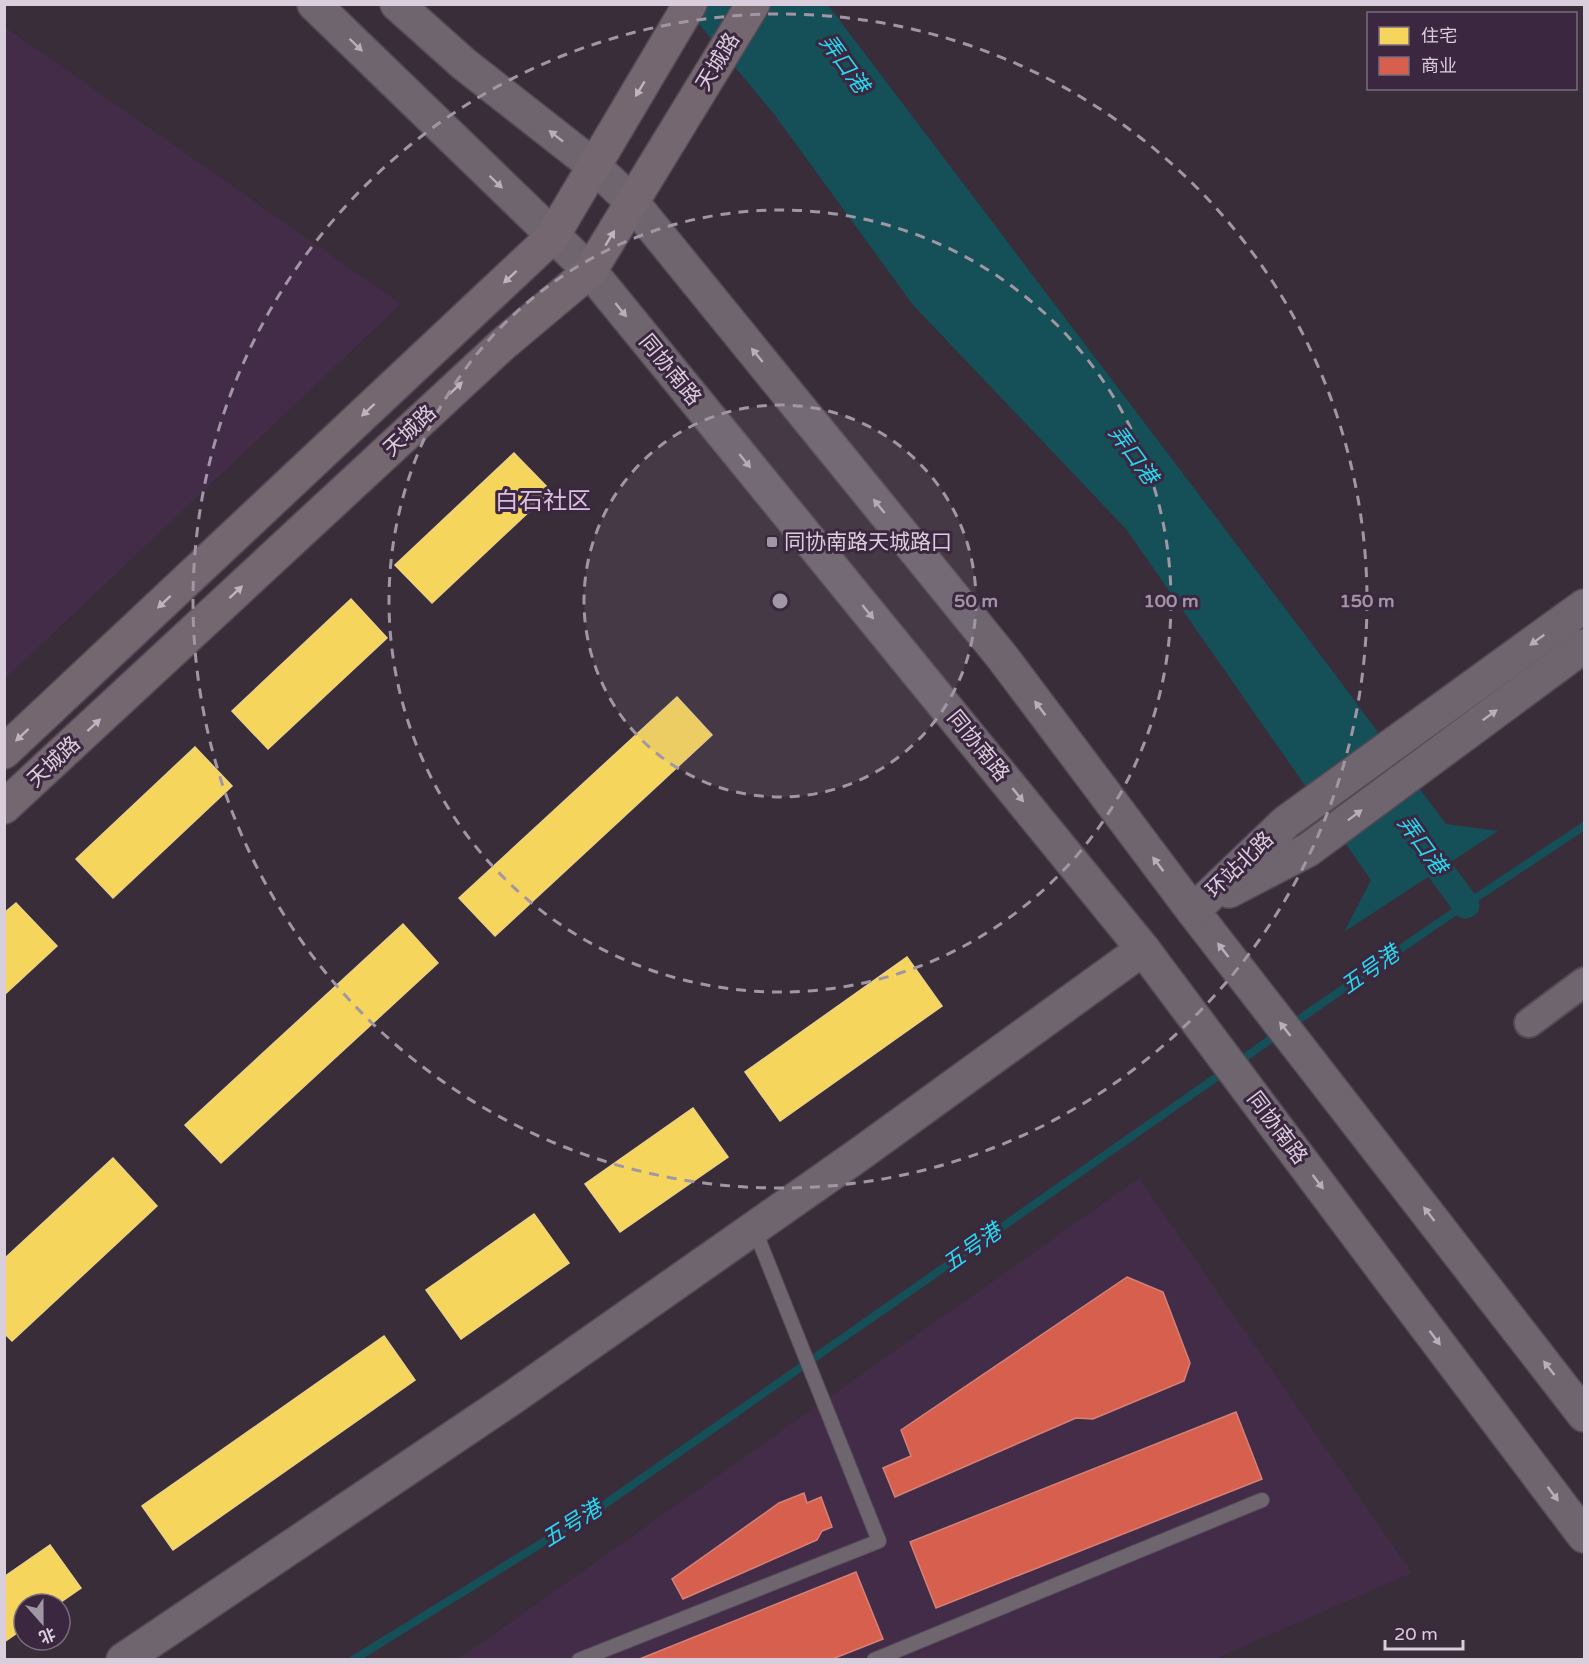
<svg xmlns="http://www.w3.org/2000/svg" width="1589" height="1664" viewBox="0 0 1589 1664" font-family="'Varela Round','Noto Sans SC',sans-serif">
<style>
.built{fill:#422c47}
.water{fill:#154f58}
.homes{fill:#f6d55c;stroke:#eed383;stroke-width:1.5}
.shops{fill:#d6604d;stroke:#d78178;stroke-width:1.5}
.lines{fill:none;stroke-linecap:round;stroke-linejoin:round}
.stream{stroke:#154f58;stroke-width:8}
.canal{stroke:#154f58;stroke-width:27}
.lane-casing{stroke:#534a56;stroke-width:16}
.street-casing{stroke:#534a56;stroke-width:32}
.secondary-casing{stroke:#534a56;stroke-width:36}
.primary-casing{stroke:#534a56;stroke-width:36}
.lane{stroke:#6e656f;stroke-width:14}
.street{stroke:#6e656f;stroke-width:28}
.secondary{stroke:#6e656f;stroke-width:33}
.primary{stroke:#74676f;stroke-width:33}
.oneway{fill:#baaebc}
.oneway2{fill:#c0b4c2}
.ring{fill:none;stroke:#a196a4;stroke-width:3;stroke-dasharray:10 8}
.poi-dot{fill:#a196a4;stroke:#3b273f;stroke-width:2}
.labels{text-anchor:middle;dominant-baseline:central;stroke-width:6;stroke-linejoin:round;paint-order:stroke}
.street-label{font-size:21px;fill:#dacedd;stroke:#3b273f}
.poi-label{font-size:21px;fill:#dacedd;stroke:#3b273f;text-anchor:start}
.water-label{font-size:22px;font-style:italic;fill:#26d9f1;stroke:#3b273f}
.quarter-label{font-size:24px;fill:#dac1df;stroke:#3b273f}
.centre{fill:#a196a4;stroke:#3b273f;stroke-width:3}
.ring-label{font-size:18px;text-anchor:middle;font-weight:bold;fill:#a196a4;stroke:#3b273f;stroke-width:6;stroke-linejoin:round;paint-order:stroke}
</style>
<rect width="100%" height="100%" fill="#382d39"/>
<g class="built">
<polygon points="5,27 401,304 5,679"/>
<polygon points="1139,1178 1412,1573 1215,1659 457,1660"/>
</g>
<polygon class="water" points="683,5 828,5 1337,677 1446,824 1498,831 1344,932 1371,880 1126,529 913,305 774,114"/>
<g class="homes">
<polygon points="514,453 551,491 432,603 395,565"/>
<polygon points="351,599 387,638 268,749 232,711"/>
<polygon points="677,697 712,735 495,936 459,898"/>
<polygon points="195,747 232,786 113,898 76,859"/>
<polygon points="16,903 57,946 4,995 4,913"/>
<polygon points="403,924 438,963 221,1163 185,1125"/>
<polygon points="907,957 942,1006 780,1121 745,1072"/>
<polygon points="693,1108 728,1157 620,1232 585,1184"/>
<polygon points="113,1158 157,1206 12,1341 4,1333 4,1259"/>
<polygon points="534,1214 569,1263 461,1339 426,1290"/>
<polygon points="384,1336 415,1380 173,1550 142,1506"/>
<polygon points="50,1545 81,1588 58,1604 24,1604 24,1628 4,1642 4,1577"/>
</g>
<g class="shops">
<polygon points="1127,1277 1163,1292 1190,1363 1184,1381 1093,1419 1076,1418 895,1497 883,1468 911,1456 901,1430"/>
<polygon points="1236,1412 1262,1479 936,1608 910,1542"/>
<polygon points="804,1493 807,1503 821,1497 832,1527 822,1531 817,1540 683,1599 672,1579 779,1503"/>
<polygon points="856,1572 883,1639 830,1660 637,1660"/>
</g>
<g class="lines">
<g class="stream">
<polyline points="1291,1025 1435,925 1584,826"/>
<polyline points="1237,1063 1278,1034"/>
<polyline points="353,1660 605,1504 1224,1072"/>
</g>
<polyline class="canal" points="1418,840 1466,905"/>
<g class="lane-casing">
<g id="lane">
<polyline points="579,1660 879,1541 754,1228"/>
<polyline points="874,1660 1262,1500"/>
</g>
</g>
<g class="street-casing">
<polyline id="street" points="1529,1023 1584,982"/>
</g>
<g class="secondary-casing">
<g id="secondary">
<polyline points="314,4 590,271 1143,949 1387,1275 1584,1536"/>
<polyline points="397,4 464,64 594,166 632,202 1003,658 1193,911 1584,1415"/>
<polyline points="1229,891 1308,850 1584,646"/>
<polyline points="1193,911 1286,822 1584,606"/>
<polyline points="123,1660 509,1400 857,1156 1143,949"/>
</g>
</g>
<g class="primary-casing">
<g id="primary">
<polyline points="4,752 552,237 690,4"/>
<polyline points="4,807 503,344 590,271 753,4"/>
</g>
</g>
<use href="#lane" class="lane"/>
<use href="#street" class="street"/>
<use href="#secondary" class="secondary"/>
<use href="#primary" class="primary"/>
</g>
<defs><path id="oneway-solid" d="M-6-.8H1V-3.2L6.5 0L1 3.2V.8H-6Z" transform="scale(1.5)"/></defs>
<g class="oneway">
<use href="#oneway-solid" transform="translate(356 45) rotate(44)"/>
<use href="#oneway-solid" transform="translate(556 136) rotate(-142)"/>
<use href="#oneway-solid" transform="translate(496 182) rotate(44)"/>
<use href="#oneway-solid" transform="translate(621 310) rotate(51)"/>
<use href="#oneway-solid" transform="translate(757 355) rotate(-129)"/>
<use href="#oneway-solid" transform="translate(745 461) rotate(51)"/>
<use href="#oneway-solid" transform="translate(879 506) rotate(-129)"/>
<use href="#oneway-solid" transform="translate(868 612) rotate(51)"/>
<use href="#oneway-solid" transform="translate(1537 640) rotate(144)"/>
<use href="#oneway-solid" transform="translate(1040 708) rotate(-127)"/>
<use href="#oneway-solid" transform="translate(1490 715) rotate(-36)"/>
<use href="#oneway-solid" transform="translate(1018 795) rotate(51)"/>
<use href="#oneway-solid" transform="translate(1355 815) rotate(-37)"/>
<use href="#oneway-solid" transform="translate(1158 864) rotate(-127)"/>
<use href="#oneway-solid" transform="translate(1223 950) rotate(-128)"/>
<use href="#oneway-solid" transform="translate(1285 1029) rotate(-128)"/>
<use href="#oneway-solid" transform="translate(1318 1182) rotate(53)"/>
<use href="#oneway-solid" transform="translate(1429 1214) rotate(-128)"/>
<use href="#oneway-solid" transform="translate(1435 1338) rotate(53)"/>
<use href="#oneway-solid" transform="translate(1549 1368) rotate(-128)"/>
<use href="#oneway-solid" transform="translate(1553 1494) rotate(53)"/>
</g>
<g class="oneway2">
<use href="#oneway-solid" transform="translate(640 89) rotate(121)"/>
<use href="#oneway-solid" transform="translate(610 238) rotate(-59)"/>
<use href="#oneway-solid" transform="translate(510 277) rotate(137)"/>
<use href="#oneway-solid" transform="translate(456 388) rotate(-43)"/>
<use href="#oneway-solid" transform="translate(368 410) rotate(137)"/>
<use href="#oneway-solid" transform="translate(236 592) rotate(-43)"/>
<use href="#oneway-solid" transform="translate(164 602) rotate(137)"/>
<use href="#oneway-solid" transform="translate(94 725) rotate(-43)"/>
<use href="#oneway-solid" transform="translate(22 735) rotate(137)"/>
</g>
<circle cx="780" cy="601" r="196" fill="#a196a4" fill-opacity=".12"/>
<g class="ring">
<circle cx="780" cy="601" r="196"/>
<circle cx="780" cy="601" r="391"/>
<circle cx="780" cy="601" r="587"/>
</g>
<rect class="poi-dot" x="766" y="536" width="12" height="12" rx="3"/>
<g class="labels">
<g class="street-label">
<text transform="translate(718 62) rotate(-59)">天城路</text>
<text transform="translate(670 370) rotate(51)">同协南路</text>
<text transform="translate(410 431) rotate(-43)">天城路</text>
<text transform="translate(978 746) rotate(51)">同协南路</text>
<text transform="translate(54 762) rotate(-43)">天城路</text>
<text transform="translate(1240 865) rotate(-44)">环站北路</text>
<text transform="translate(1277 1128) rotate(53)">同协南路</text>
</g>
<g class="poi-label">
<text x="784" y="542">同协南路天城路口</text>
</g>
<g class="water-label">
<text transform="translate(844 64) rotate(54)">弄口港</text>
<text transform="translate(1133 455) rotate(54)">弄口港</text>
<text transform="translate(1422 845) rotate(54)">弄口港</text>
<text transform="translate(1370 970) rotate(-35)">五号港</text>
<text transform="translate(972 1248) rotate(-35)">五号港</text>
<text transform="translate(572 1524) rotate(-32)">五号港</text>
</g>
<g class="quarter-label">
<text x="543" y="501">白石社区</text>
</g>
</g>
<circle cx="780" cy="601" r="9" class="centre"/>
<g class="ring-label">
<text x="976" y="607">50 m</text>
<text x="1171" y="607">100 m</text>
<text x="1367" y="607">150 m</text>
</g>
<rect width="1589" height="1664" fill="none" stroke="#dacedd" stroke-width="12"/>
<rect x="1367" y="12" width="210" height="78" fill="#3b273f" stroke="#7b6a7e" stroke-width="1.5"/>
<rect x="1379" y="27" width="30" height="18" fill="#f6d55c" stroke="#7b6a7e" stroke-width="1.5"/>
<text x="1421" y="42" font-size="18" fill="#dacedd">住宅</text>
<rect x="1379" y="57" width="30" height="18" fill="#d6604d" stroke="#7b6a7e" stroke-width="1.5"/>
<text x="1421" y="72" font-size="18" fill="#dacedd">商业</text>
<g transform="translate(42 1622) rotate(159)"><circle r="28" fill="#3b273f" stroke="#7b6a7e" stroke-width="1.5"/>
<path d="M0-4.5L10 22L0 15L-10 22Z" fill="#a196a4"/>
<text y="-9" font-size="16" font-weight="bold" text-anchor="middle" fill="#dacedd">北</text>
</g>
<path d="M1385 1640v9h78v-9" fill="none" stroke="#dacedd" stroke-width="3"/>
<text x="1394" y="1640" font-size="18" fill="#dacedd" stroke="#3b273f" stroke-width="4.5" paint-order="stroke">20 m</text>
</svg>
